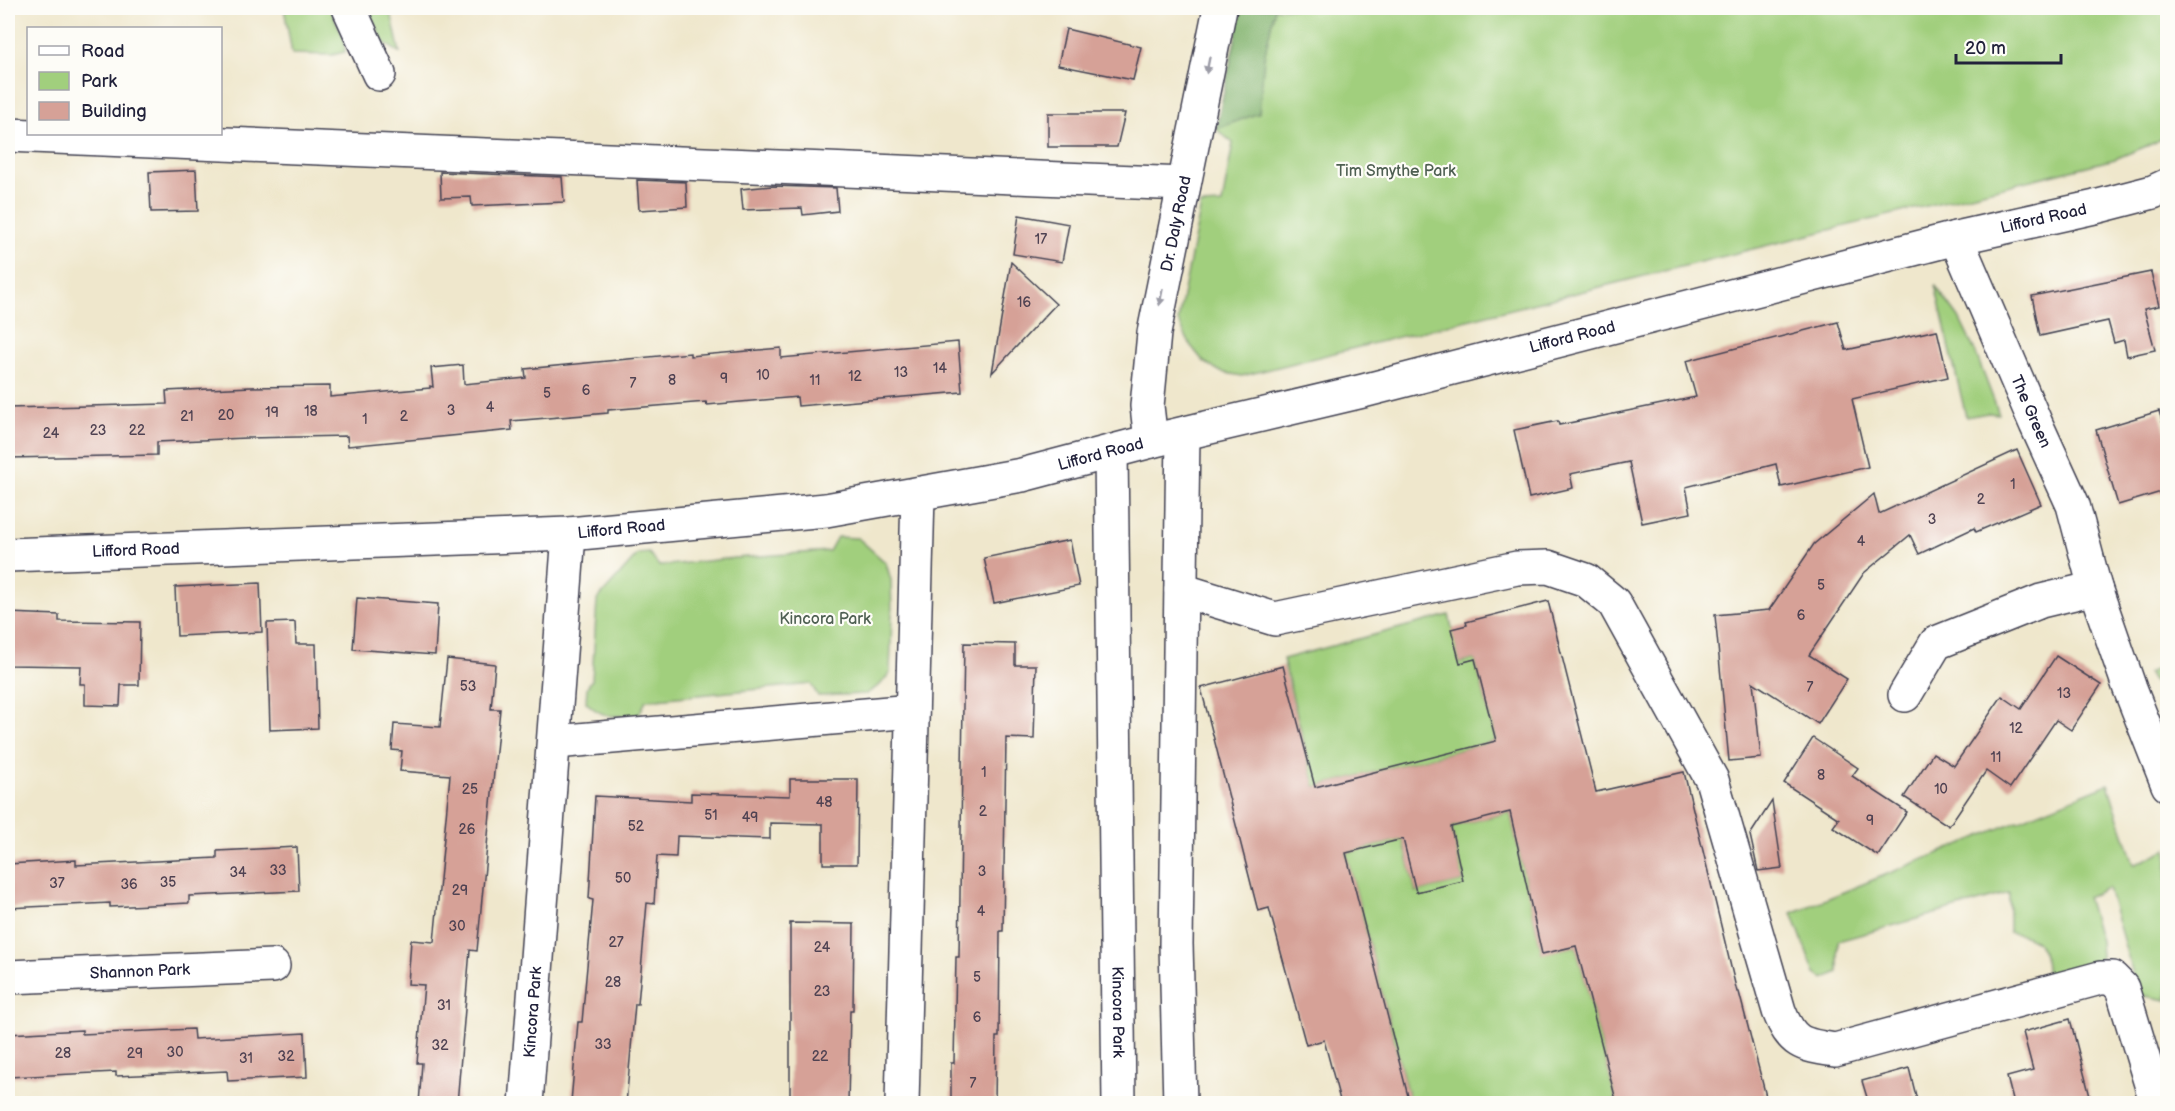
<svg xmlns="http://www.w3.org/2000/svg" width="2175" height="1111" viewBox="0 0 2175 1111" font-family="'Balsamiq Sans',sans-serif">
<style>
.green{fill:#a1cf7d;stroke:#62785c;stroke-width:1.5}
.forest{fill:#80b26c;stroke:#516a54;stroke-width:1.5}
.building{fill:#d6a197}
.lines{fill:none;stroke-linecap:round;stroke-linejoin:round}
.minor-casing{stroke:#414051;stroke-width:36}
.major-casing{stroke:#414051;stroke-width:36}
.minor{stroke:#fff;stroke-width:33}
.major{stroke:#fff;stroke-width:33}
.oneway{fill:#9c9ca7}
.labels{text-anchor:middle;dominant-baseline:central;stroke-width:4.5;stroke-linejoin:round;paint-order:stroke}
.number-label{font-size:14px;fill:#4f4252}
.park-label{font-size:16px;fill:#4e5f52;stroke:#fdfcf7}
.street-label{font-size:16px;fill:#22223b;stroke:#fdfcf7}
</style>
<rect width="100%" height="100%" fill="#fdfcf7"/>
<filter id="ink" filterUnits="userSpaceOnUse"><feTurbulence type="fractalNoise" baseFrequency=".0167" numOctaves="2"/><feDisplacementMap in="SourceGraphic" scale="12" xChannelSelector="R" yChannelSelector="G"/><feConvolveMatrix kernelMatrix="1 2 1 2 8 2 1 2 1" color-interpolation-filters="sRGB"/></filter>
<filter id="wash" filterUnits="userSpaceOnUse"><feTurbulence type="fractalNoise" baseFrequency=".008" numOctaves="4" result="noise"/><feDisplacementMap in="SourceGraphic" scale="24" xChannelSelector="R" yChannelSelector="G"/><feGaussianBlur stdDeviation="1.35" result="paint"/><feColorMatrix in="noise" values="0 0 0 0 0 0 0 0 0 0 0 0 0 0 0 0 0 1.4 0 .05"/><feComposite in="paint" operator="in"/></filter>
<g filter="url(#wash)">
<rect width="100%" height="100%" fill="#efe7cc"/>
<g class="green">
<polygon points="284,8 330,8 344,38 345,52 332,55 292,54"/>
<polygon points="367,8 390,8 400,53 384,43"/>
<polygon points="1242,8 2167,8 2167,135 2154,143 2115,159 1242,376 1221,372 1204,362 1191,346 1178,321 1201,205 1222,204 1233,143 1216,129"/>
<polygon points="1935,285 1959,318 1975,351 1999,414 1988,413 1966,417"/>
<path d="M837,537L858,538L886,563L891,580L892,614L890,673L880,685L866,694L818,696L811,684L646,700L639,715C616,716 603,720 586,702L587,687L592,680L597,600L638,554L649,553L659,566L735,558L829,551Z"/>
<polygon points="1449,615 1460,663 1475,659 1496,741 1315,787 1283,659"/>
<polygon points="2167,663 2167,678 2154,683 2148,673"/>
<path d="M2108,784L2134,865L2167,849V1000L2139,995L2108,888L2087,897L2100,941L2101,957L2093,966L2055,978L2046,972C2046,944 2035,937 2009,932V893L1838,941V972L1824,979L1815,974L1792,913Z"/>
<polygon points="1510,812 1542,953 1576,946 1616,1100 1601,1104 1410,1103 1346,853 1403,839 1416,892 1463,881 1451,827"/>
</g>
<polygon class="forest" points="1242,8 1275,8 1264,58 1259,113 1216,129"/>
<g id="blocks">
<g class="building">
<polygon points="1066,29 1141,47 1133,80 1058,65"/>
<polygon points="1048,113 1125,113 1117,147 1048,147"/>
<polygon points="196,170 198,211 151,212 149,172"/>
<polygon points="440,172 562,177 564,202 472,206 471,197 441,198"/>
<polygon points="637,180 686,182 687,207 639,210"/>
<polygon points="772,186 836,188 838,211 803,215 802,208 743,210 741,189"/>
<polygon points="1019,215 1069,224 1062,262 1013,254"/>
<polygon points="1011,262 1056,304 992,373"/>
<polygon points="2151,272 2159,306 2144,309 2155,350 2127,356 2124,340 2114,343 2108,321 2040,336 2032,296"/>
<polygon points="1838,322 1846,350 1937,330 1948,377 1852,399 1868,467 1781,487 1776,464 1686,487 1691,513 1642,523 1629,462 1570,474 1573,488 1529,498 1514,430 1558,421 1559,425 1696,397 1686,361"/>
<polygon points="958,342 962,392 798,406 797,397 707,405 706,402 608,410 608,413 511,421 512,430 348,446 347,436 246,438 157,442 157,455 8,458 8,408 167,404 166,391 251,387 330,386 330,397 430,388 430,386 433,387 431,368 463,365 464,384 526,378 525,369 690,353 690,356 781,348 781,358"/>
<polygon points="2159,411 2168,440 2168,490 2118,505 2096,430"/>
<polygon points="2017,450 2041,504 1976,532 1974,528 1919,554 1910,535 1864,573 1809,655 1847,679 1818,724 1753,682 1761,758 1729,761 1715,615 1769,610 1814,544 1874,494 1879,514"/>
<polygon points="1070,540 1079,586 994,603 984,558"/>
<polygon points="260,583 262,632 177,636 175,587"/>
<polygon points="357,598 438,604 435,655 353,649"/>
<polygon points="1548,601 1596,792 1684,772 1737,992 1739,992 1768,1104 1617,1104 1576,946 1542,954 1510,812 1451,827 1463,881 1416,892 1403,839 1346,853 1410,1104 1341,1104 1324,1040 1306,1045 1269,908 1258,911 1201,688 1283,666 1315,787 1496,741 1475,659 1460,663 1451,629 1467,625 1466,622"/>
<polygon points="8,613 59,615 59,621 140,622 139,685 121,685 120,706 85,705 85,684 80,684 81,666 8,665"/>
<polygon points="295,622 296,644 316,644 318,728 270,730 267,623"/>
<polygon points="964,643 1015,644 1015,665 1036,665 1034,739 1006,738 1003,931 1000,931 999,1037 996,1037 995,1104 951,1104 951,1063 954,1063 956,957 959,957"/>
<polygon points="2056,656 2101,685 2071,730 2056,720 2010,788 1986,771 1949,826 1904,797 1933,753 1954,766 2002,696 2021,709"/>
<polygon points="447,659 495,664 491,709 500,709 477,951 470,950 457,1104 419,1104 422,1063 417,1063 424,985 408,984 411,940 434,942 450,775 400,771 402,751 392,750 394,724 440,727"/>
<polygon points="1813,738 1858,768 1852,776 1907,812 1878,856 1833,827 1839,819 1784,783"/>
<polygon points="790,779 858,779 857,864 823,864 823,824 770,823 770,839 677,836 676,857 657,856 654,904 647,903 638,1004 635,1004 626,1104 571,1102 578,1022 582,1022 593,900 589,899 595,796 691,801 691,793 790,796"/>
<polygon points="1772,801 1782,868 1758,871 1750,835"/>
<polygon points="297,847 299,891 189,896 189,903 110,907 110,903 8,908 8,864 76,860 76,865 217,858 217,851"/>
<polygon points="790,923 854,924 853,1010 850,1010 848,1104 790,1104"/>
<polygon points="2070,1019 2092,1104 2014,1104 2007,1077 2033,1070 2023,1032"/>
<polygon points="193,1029 194,1039 305,1033 307,1077 228,1081 227,1071 116,1076 116,1072 8,1077 8,1034 82,1030 82,1034"/>
<polygon points="1909,1068 1918,1104 1869,1104 1862,1081"/>
</g>
</g>
</g>
<g filter="url(#ink)">
<use href="#blocks" fill-opacity="0" stroke="#414051" stroke-width="1.5"/>
<g class="lines">
<g class="minor-casing">
<g id="minor">
<polyline points="349,8 379,74"/>
<polyline points="8,135 1184,184"/>
<path id="s1" d="M1956,238L2036,424L2073,505L2095,588L2130,689L2168,785"/>
<path id="s2" d="M1151,441L1147,406L1154,333L1220,8"/>
<path id="s3" d="M1111,452L1119,1104"/>
<path d="M1181,590L1275,619L1517,568L1548,567L1586,580L1614,603L1712,780L1779,1011C1792,1044 1802,1045 1835,1050L2100,978H2112L2122,988L2157,1104"/>
<polyline points="1905,695 1936,643 2041,601 2095,588"/>
<polyline points="555,742 912,711"/>
<path id="s4" d="M8,977L273,966"/>
<path id="s5" d="M526,1104L569,534"/>
<polyline points="902,1104 918,494"/>
<polyline points="1180,1104 1176,944 1183,434"/>
</g>
</g>
<g class="major-casing">
<g id="major">
<path id="s6" d="M8,555L569,534L826,510L1022,475L1151,441L1363,391L1956,238L2095,207L2153,192L2168,185"/>
</g>
</g>
<use href="#minor" class="minor"/>
<use href="#major" class="major"/>
</g>
<defs><path id="oneway-solid" d="M-6-.8H1V-3.2L6.5 0L1 3.2V.8H-6Z" transform="scale(1.5)"/></defs>
<g class="oneway">
<use href="#oneway-solid" transform="translate(1208 65) rotate(101)"/>
<use href="#oneway-solid" transform="translate(1161 297) rotate(101)"/>
</g>
</g>
<g class="labels">
<g class="number-label">
<text x="1041" y="239">17</text>
<text x="1024" y="302">16</text>
<text x="940" y="368">14</text>
<text x="901" y="372">13</text>
<text x="763" y="375">10</text>
<text x="855" y="376">12</text>
<text x="724" y="378">9</text>
<text x="672" y="380">8</text>
<text x="815" y="380">11</text>
<text x="633" y="383">7</text>
<text x="586" y="390">6</text>
<text x="547" y="393">5</text>
<text x="490" y="407">4</text>
<text x="451" y="410">3</text>
<text x="311" y="411">18</text>
<text x="272" y="412">19</text>
<text x="226" y="415">20</text>
<text x="187" y="416">21</text>
<text x="404" y="416">2</text>
<text x="365" y="419">1</text>
<text x="98" y="430">23</text>
<text x="137" y="430">22</text>
<text x="51" y="433">24</text>
<text x="2013" y="484">1</text>
<text x="1981" y="499">2</text>
<text x="1932" y="519">3</text>
<text x="1861" y="541">4</text>
<text x="1821" y="585">5</text>
<text x="1801" y="615">6</text>
<text x="468" y="686">53</text>
<text x="1810" y="687">7</text>
<text x="2064" y="693">13</text>
<text x="2016" y="728">12</text>
<text x="1996" y="757">11</text>
<text x="984" y="772">1</text>
<text x="1821" y="775">8</text>
<text x="470" y="789">25</text>
<text x="1941" y="789">10</text>
<text x="824" y="802">48</text>
<text x="983" y="811">2</text>
<text x="711" y="815">51</text>
<text x="750" y="817">49</text>
<text x="1870" y="820">9</text>
<text x="636" y="826">52</text>
<text x="467" y="829">26</text>
<text x="278" y="870">33</text>
<text x="982" y="871">3</text>
<text x="238" y="872">34</text>
<text x="623" y="878">50</text>
<text x="168" y="882">35</text>
<text x="57" y="883">37</text>
<text x="129" y="884">36</text>
<text x="460" y="890">29</text>
<text x="981" y="911">4</text>
<text x="457" y="926">30</text>
<text x="616" y="942">27</text>
<text x="822" y="947">24</text>
<text x="977" y="977">5</text>
<text x="613" y="982">28</text>
<text x="822" y="991">23</text>
<text x="444" y="1005">31</text>
<text x="977" y="1017">6</text>
<text x="603" y="1044">33</text>
<text x="440" y="1045">32</text>
<text x="175" y="1052">30</text>
<text x="63" y="1053">28</text>
<text x="135" y="1053">29</text>
<text x="286" y="1056">32</text>
<text x="820" y="1056">22</text>
<text x="246" y="1058">31</text>
<text x="973" y="1083">7</text>
</g>
<g class="park-label">
<text x="1396" y="171">Tim Smythe Park</text>
<text x="825" y="619">Kincora Park</text>
</g>
<g class="street-label">
<text stroke="none"><textPath href="#s6" startOffset="2072">Lifford Road</textPath></text>
<text stroke="none"><textPath href="#s2" startOffset="220">Dr. Daly Road</textPath></text>
<text stroke="none"><textPath href="#s6" startOffset="1586">Lifford Road</textPath></text>
<text stroke="none"><textPath href="#s1" startOffset="189">The Green</textPath></text>
<text stroke="none"><textPath href="#s6" startOffset="1100">Lifford Road</textPath></text>
<text stroke="none"><textPath href="#s6" startOffset="614">Lifford Road</textPath></text>
<text stroke="none"><textPath href="#s6" startOffset="128">Lifford Road</textPath></text>
<text stroke="none"><textPath href="#s4" startOffset="132">Shannon Park</textPath></text>
<text stroke="none"><textPath href="#s5" startOffset="92">Kincora Park</textPath></text>
<text stroke="none"><textPath href="#s3" startOffset="560">Kincora Park</textPath></text>
</g>
</g>
<rect width="2175" height="1111" fill="none" stroke="#fdfcf7" stroke-width="30"/>
<rect x="27" y="27" width="195" height="108" fill="#fdfcf7" stroke="#a5a5ac" stroke-width="1.5"/>
<rect x="39" y="46" width="30" height="9" fill="#ffffff" stroke="#a5a5ac" stroke-width="1.5"/>
<text x="81" y="57" font-size="18" fill="#22223b">Road</text>
<rect x="39" y="72" width="30" height="18" fill="#a1cf7d" stroke="#a5a5ac" stroke-width="1.5"/>
<text x="81" y="87" font-size="18" fill="#22223b">Park</text>
<rect x="39" y="102" width="30" height="18" fill="#d6a197" stroke="#a5a5ac" stroke-width="1.5"/>
<text x="81" y="117" font-size="18" fill="#22223b">Building</text>
<path d="M1956 54v9h105v-9" fill="none" stroke="#22223b" stroke-width="3"/>
<text x="1965" y="54" font-size="18" fill="#22223b" stroke="#fdfcf7" stroke-width="4.5" paint-order="stroke">20 m</text>
</svg>
